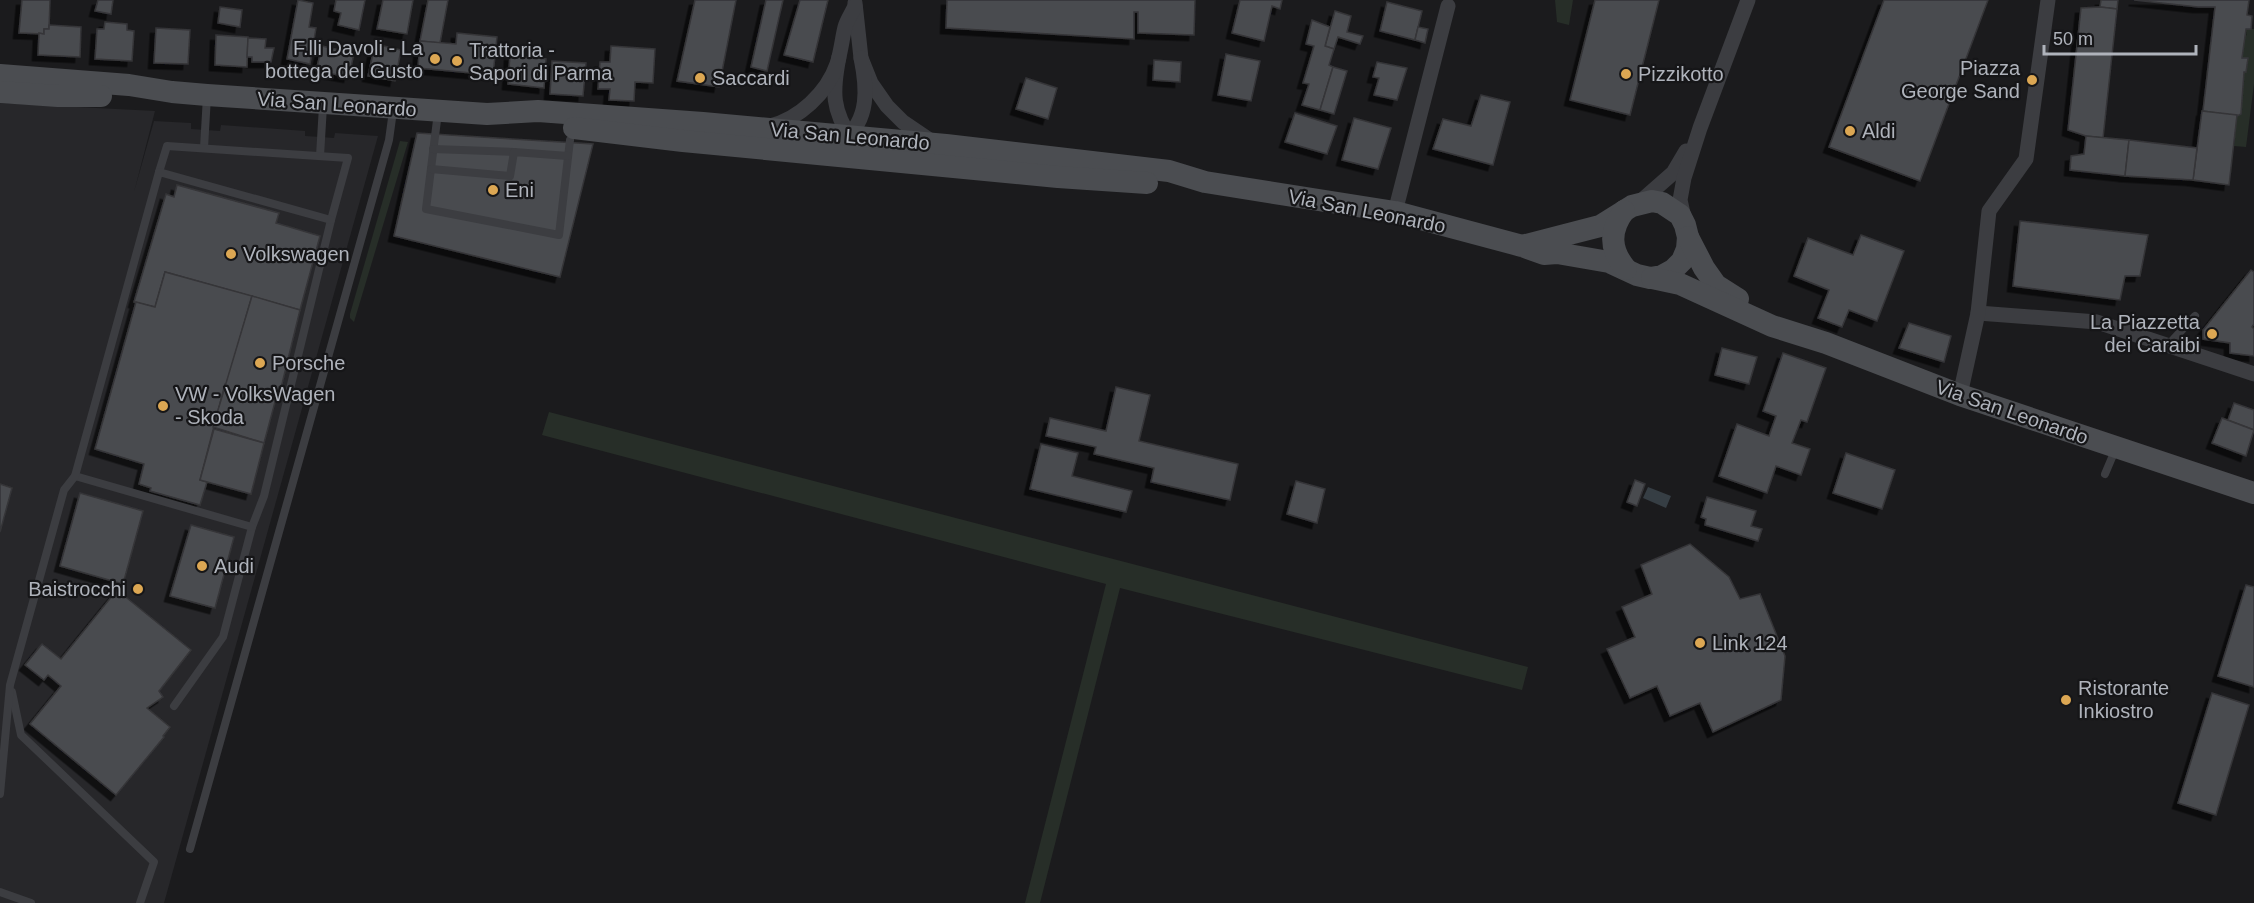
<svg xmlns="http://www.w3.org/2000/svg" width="2254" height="903" viewBox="0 0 2254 903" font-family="Helvetica,sans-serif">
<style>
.built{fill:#27272a}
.green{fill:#272e28}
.water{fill:#363e44}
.building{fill:#4a4b4f;stroke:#353538;stroke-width:1.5;filter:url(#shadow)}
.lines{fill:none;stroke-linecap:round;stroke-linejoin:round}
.service{stroke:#3c3d41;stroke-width:8}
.minor{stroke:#3c3d41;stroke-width:15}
.secondary{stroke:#4b4d51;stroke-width:22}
.poi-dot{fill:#dca753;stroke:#161618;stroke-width:2}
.labels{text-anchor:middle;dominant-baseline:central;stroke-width:4.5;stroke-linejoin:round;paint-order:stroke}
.poi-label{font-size:20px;fill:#afb3bb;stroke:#161618;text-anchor:start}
.street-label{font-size:20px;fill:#afb3bb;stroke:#161618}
</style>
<defs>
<filter id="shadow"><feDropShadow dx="-5.5" dy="5.5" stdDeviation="0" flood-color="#0009"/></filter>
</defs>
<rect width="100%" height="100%" fill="#1b1b1d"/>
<polygon class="built" points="0,103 155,111 134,192 154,121 191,123 191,129 220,131 221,125 305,131 305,136 321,137 334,138 335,133 378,136 164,903 0,903"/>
<g class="green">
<polygon points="1555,0 1573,0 1569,25 1557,22"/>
<polygon points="2246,29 2254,29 2254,84 2246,147 2234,146 2237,116 2241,114 2244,72 2246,72 2248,59 2242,58"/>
<polygon points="400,141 408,142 354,322 350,318 350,314"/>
<polygon points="549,412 1528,667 1522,690 1120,588 1040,903 1025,903 1106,584 542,435"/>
</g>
<polygon class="water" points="1648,487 1671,496 1666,508 1643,498"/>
<g class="building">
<polygon points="22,0 50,0 49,29 44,29 44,34 19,33"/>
<polygon points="98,0 113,0 111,14 95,11"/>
<polygon points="298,0 313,3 309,27 316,28 310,64 287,59"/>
<polygon points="336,0 365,0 359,30 338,25 341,13 334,11"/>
<polygon points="383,0 413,0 407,34 377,29"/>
<polygon points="428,0 448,0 440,43 420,41"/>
<polygon points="695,0 736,0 719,87 677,81"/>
<polygon points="766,0 783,0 767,71 751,67"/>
<polygon points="800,0 828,0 813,62 784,55"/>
<polygon points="947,0 1195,0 1194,35 1138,33 1138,12 1134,12 1134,39 946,28"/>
<polygon points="1240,0 1282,0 1280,9 1272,6 1264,41 1232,33"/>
<polygon points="1595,0 1659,0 1630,115 1570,100"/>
<polygon points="1884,0 1988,0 1920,181 1829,147"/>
<polygon points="2101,0 2118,0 2117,9 2100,7"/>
<polygon points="2134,0 2249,0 2247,15 2252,16 2251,29 2246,29 2242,58 2248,58 2246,72 2244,72 2241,114 2237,116 2203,111 2215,7 2198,7"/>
<polygon points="1387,2 1422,11 1415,40 1380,31"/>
<polygon points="220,7 242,10 240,27 218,23"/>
<polygon points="2100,7 2117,9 2103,138 2086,136 2068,130 2081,8"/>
<polygon points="1335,11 1351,16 1347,32 1363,36 1360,44 1338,37 1334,49 1325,46"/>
<polygon points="1312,20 1330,27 1325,46 1334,49 1329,65 1333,67 1320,110 1302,105 1309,84 1303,83 1314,46 1306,44"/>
<polygon points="105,22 127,24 127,30 134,31 132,61 95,59 97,29 104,29"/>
<polygon points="49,25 81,27 80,57 38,55 39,33 44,34 44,29 49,29"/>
<polygon points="1418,27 1428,29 1425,43 1415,40"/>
<polygon points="156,28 190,30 188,64 154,63"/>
<polygon points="457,33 497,37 493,75 418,68 420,41 456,44"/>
<polygon points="216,35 248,37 247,67 215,65"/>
<polygon points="248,38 266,39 265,48 274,48 271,62 252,62 252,57 247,57"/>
<polygon points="375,44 401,50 395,81 368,76"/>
<polygon points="322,46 354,53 349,77 316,71"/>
<polygon points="611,46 655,49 653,83 635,82 634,101 609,100 610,89 598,89 600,62 610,62"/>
<polygon points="1226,54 1260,61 1251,101 1218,95"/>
<polygon points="510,55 546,59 544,88 508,84"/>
<polygon points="1154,60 1181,62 1180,82 1153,80"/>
<polygon points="552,61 586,63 583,96 550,94"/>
<polygon points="1377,62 1407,68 1397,100 1374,95 1379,78 1373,77"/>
<polygon points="1333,67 1347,71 1334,114 1320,110"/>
<polygon points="1026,78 1057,88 1048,119 1016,109"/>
<polygon points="1481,95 1510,102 1493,165 1433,149 1443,119 1471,126"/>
<polygon points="2202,111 2237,115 2229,185 2193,180"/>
<polygon points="1295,113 1337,126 1327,154 1285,142"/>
<polygon points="1354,118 1391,128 1378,169 1342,160"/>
<polygon points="417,133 593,144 560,277 394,236"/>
<polygon points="2086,136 2129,140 2125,176 2070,170 2071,156 2084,154"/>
<polygon points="2129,140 2197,148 2193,180 2125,176"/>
<polygon points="177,185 279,213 276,223 320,236 300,310 165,272 155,307 134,302 166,194 174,197"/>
<polygon points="2020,221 2148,235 2140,276 2125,276 2120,300 2013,286"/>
<polygon points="1861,235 1904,251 1877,321 1849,310 1842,327 1818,318 1829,290 1794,276 1808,238 1853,255"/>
<polygon points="2251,270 2254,272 2254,324 2252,327 2254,329 2254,356 2230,353 2230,343 2203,339 2203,330"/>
<polygon points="165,272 252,296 227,383 225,384 200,480 207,482 200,505 150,491 151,488 139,484 144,464 95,449 136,302 155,307"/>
<polygon points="252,296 300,310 281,388 279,387 264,443 213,427"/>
<polygon points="1909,323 1951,336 1944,362 1899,348"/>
<polygon points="1722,348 1757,357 1749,384 1715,375"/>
<polygon points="1783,353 1826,368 1807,422 1801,420 1792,443 1810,449 1801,475 1776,466 1767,493 1719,476 1737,424 1769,436 1776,416 1763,411"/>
<polygon points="1116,387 1150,395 1139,441 1238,464 1230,500 1151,482 1154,468 1094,454 1096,447 1046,436 1050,418 1106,431"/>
<polygon points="2234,403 2254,410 2254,430 2228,420"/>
<polygon points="2222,418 2254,430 2246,456 2212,443"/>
<polygon points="214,429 264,443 251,494 200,480"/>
<polygon points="1041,444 1078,453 1072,476 1132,491 1126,512 1030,489"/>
<polygon points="1846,453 1895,470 1882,509 1833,493"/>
<polygon points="1635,480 1645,484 1637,506 1627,502"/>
<polygon points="1296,481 1325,489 1317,523 1287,514"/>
<polygon points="0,484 12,488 0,532"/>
<polygon points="80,493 143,511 123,584 60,566"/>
<polygon points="1707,497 1756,511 1751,526 1762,529 1758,541 1705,525 1706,519 1701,517"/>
<polygon points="191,525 234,537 215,608 170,596"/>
<polygon points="1690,544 1729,577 1740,599 1760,594 1785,656 1781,700 1713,732 1700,703 1670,716 1657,686 1630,698 1607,649 1635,637 1622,607 1652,594 1641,565"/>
<polygon points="2246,585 2254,587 2254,687 2218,676"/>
<polygon points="117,590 191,650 159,691 163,697 147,708 170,727 163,736 164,737 116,795 30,724 61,686 48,675 44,680 25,665 42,644 61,659"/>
<polygon points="2212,693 2249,705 2216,815 2178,803"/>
</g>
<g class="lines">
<g class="service">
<polyline points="438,112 426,209 559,235 570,140"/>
<polyline points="204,148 207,96"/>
<polyline points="433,149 514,152"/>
<polyline points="320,156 323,106"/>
<polyline points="431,169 510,176 514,152 568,156"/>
<polyline points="159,172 167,146 348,158 331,220 264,496 252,527 223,637 174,706"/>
<polyline points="2169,344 2195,316"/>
<polyline points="2105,474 2116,448"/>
<polyline points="75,476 252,527"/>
<polyline points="12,692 21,735 154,862 140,903"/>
<polyline points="0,794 10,685 64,490 75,476 159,172 331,220"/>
<polyline points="190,849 389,140 393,111"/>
<polyline points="0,892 31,903"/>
</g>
<g class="minor">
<polyline points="855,3 861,58 871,83 887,106 903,122 931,141"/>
<path d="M839,57C832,92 832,110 852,140"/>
<path d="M770,126C799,119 827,93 837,64C841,52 842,39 845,27C847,20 852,13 855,6"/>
<path d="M843,140C870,120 867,87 861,58"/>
<polyline points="1640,202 1673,173 1686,151"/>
<polyline points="1395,212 1448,6"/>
<polyline points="1685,222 1680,200 1684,178 1700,128 1748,0"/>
<polyline points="1978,313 2097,322 2254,374"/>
<polyline points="1960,395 1978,313 1989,211 2026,159 2048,0"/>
</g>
<g class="secondary">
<polyline points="0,75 129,85 172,92 207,95 487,114 538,111 703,123 946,145 1169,171 1205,182 1395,212 1522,246 1544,254 1557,253 1609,262 1637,275 1650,278 1662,276 1673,270 1682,261 1687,249 1688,237 1685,225 1680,215 1662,203 1652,201 1632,206 1600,226 1522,246"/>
<polyline points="0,92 58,96 101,96"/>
<polyline points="574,128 683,141 1058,177 1147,183"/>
<path d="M1624,211C1609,231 1610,250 1626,269"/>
<polyline points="1688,237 1704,268 1716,285 1738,299"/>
<polyline points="1652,278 1680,284 1772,326 1826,343 1960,395 2254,493"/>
</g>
</g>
<g class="poi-dot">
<circle cx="435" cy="59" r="6"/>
<circle cx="457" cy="61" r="6"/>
<circle cx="1626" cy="74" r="6"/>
<circle cx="700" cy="78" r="6"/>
<circle cx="2032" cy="80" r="6"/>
<circle cx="1850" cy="131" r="6"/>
<circle cx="493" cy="190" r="6"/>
<circle cx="231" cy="254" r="6"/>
<circle cx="2212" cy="334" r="6"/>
<circle cx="260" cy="363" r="6"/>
<circle cx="163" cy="406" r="6"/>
<circle cx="202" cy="566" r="6"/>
<circle cx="138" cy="589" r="6"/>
<circle cx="1700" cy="643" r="6"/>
<circle cx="2066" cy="700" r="6"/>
</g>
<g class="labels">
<g class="poi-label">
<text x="423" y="48" text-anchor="end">F.lli Davoli - La<tspan x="423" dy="23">bottega del Gusto</tspan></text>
<text x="469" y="50">Trattoria -<tspan x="469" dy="23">Sapori di Parma</tspan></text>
<text x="2020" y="68" text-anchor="end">Piazza<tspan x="2020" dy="23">George Sand</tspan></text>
<text x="1638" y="74">Pizzikotto</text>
<text x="712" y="78">Saccardi</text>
<text x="1862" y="131">Aldi</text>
<text x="505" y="190">Eni</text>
<text x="243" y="254">Volkswagen</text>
<text x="2200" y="322" text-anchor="end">La Piazzetta<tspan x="2200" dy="23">dei Caraibi</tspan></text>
<text x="272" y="363">Porsche</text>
<text x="175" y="394">VW - VolksWagen<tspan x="175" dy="23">- Skoda</tspan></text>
<text x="214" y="566">Audi</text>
<text x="126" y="589" text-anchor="end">Baistrocchi</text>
<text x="1712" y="643">Link 124</text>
<text x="2078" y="688">Ristorante<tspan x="2078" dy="23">Inkiostro</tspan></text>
</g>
<g class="street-label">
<text transform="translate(337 104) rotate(4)">Via San Leonardo</text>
<text transform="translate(850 136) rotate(5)">Via San Leonardo</text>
<text transform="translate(1367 211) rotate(11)">Via San Leonardo</text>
<text transform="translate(2012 412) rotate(19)">Via San Leonardo</text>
</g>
</g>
<path d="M2044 45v9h152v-9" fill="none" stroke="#afb3bb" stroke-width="3"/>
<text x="2053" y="45" font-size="18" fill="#afb3bb" stroke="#161618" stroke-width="4.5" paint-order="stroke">50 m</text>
</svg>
